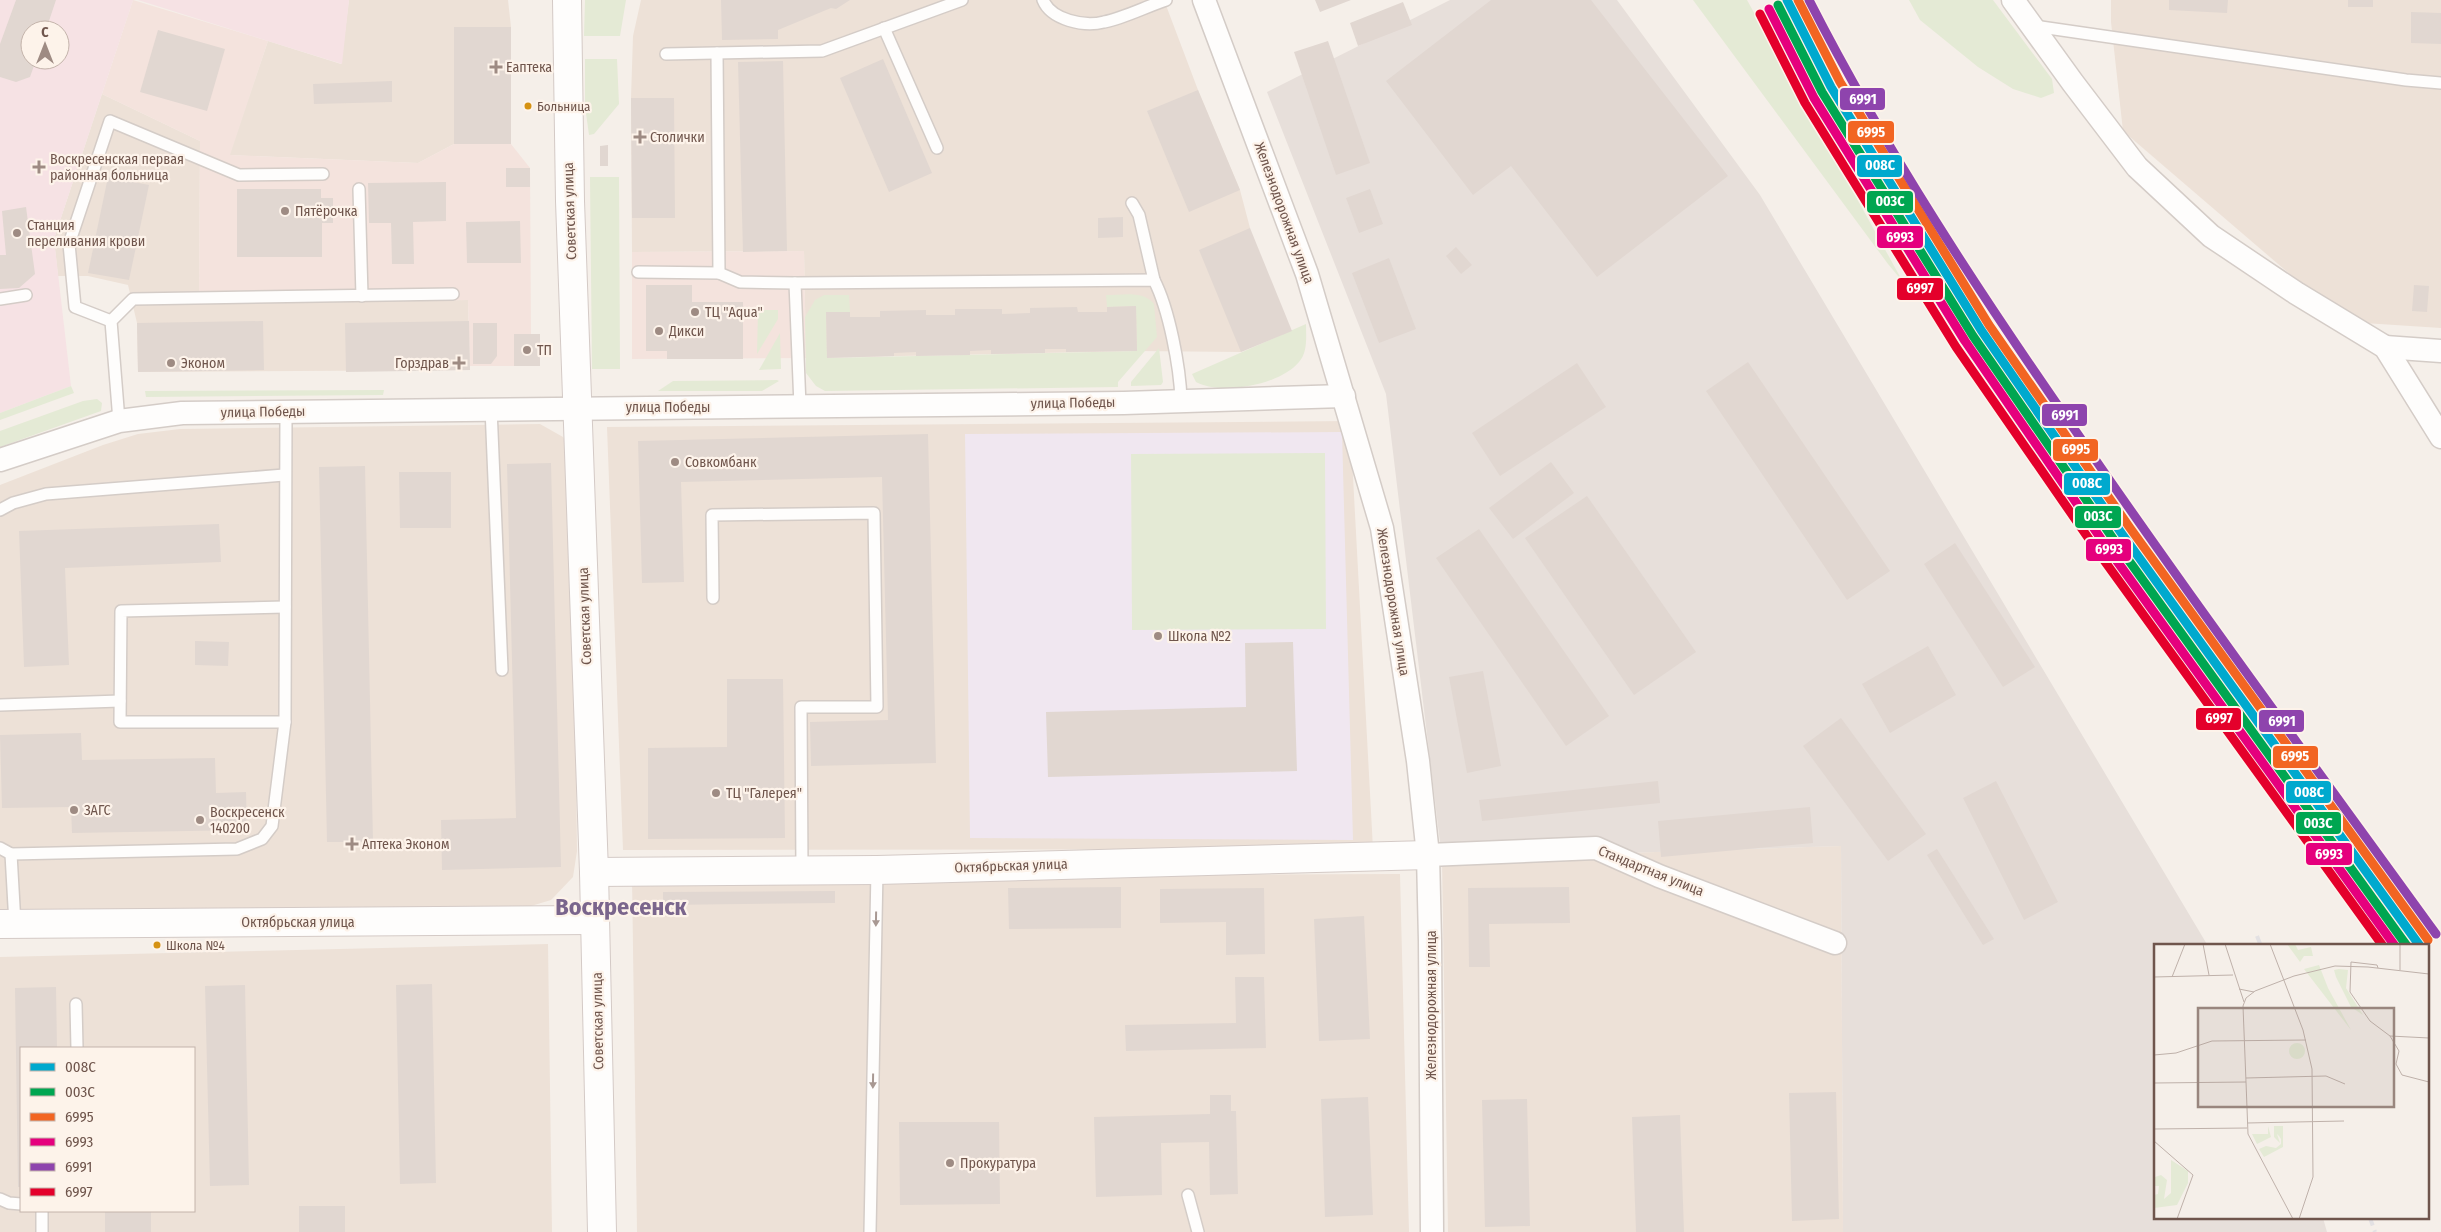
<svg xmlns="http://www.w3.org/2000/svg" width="2441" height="1232" viewBox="0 0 2441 1232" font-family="'Fira Sans Condensed',sans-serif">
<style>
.residential{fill:#ede1d7;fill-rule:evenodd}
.commercial{fill:#f4e3dd}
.industrial{fill:#e7dfda}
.education{fill:#f0e7f0}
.medical{fill:#f6e2e4;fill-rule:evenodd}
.green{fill:#e4ead5}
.building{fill:#e1d7d1}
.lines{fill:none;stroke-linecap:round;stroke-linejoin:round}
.lane-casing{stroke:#d4ccc7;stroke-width:14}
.street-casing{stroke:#d4ccc7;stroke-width:25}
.secondary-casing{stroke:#d4cac6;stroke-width:30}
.lane{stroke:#fefdfc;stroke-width:11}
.street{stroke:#fefdfc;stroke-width:22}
.secondary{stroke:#fefdfc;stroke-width:28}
.rail{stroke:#e3e1e3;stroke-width:4;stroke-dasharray:8 5;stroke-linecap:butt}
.rail-1-casing{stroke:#fdf3ea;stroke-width:12}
.rail-2-casing{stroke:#fdf3ea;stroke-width:12}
.rail-3-casing{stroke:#fdf3ea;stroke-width:12}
.rail-4-casing{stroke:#fdf3ea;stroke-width:12}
.rail-5-casing{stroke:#fdf3ea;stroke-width:12}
.rail-6-casing{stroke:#fdf3ea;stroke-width:12}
.rail-1{stroke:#00a9ce;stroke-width:9}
.rail-2{stroke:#00a651;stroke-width:9}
.rail-3{stroke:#f26522;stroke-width:9}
.rail-4{stroke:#e5007d;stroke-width:9}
.rail-5{stroke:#8e44ad;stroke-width:9}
.rail-6{stroke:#e4002b;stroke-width:9}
.oneway{fill:#a89892}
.poi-dot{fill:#9e8b83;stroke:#fdf3ea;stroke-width:2}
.bus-dot{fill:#d59213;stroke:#fdf3ea;stroke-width:2}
.labels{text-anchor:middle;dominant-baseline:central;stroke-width:4.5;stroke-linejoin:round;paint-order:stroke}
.bus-label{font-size:13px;fill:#6f554c;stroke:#fdf3ea;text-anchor:start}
.poi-label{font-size:14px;fill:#6f554c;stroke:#fdf3ea;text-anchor:start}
.street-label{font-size:14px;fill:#6f554c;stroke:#fdf3ea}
.town-label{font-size:24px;font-weight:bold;fill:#7a658c;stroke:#fdf3ea}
.inset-road{fill:none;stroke:#bfb1aa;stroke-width:1}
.view{fill:#99867e;fill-opacity:0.15;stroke:#99867e;stroke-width:2.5}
.inset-edge{fill:none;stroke:#6f554c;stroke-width:2.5}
.line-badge{stroke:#fdf3ea;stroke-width:2}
.badge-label{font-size:14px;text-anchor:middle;font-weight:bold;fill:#fff}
</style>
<rect width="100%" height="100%" fill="#f5efe9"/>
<g class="residential">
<polygon points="349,0 508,0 511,27 511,144 454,144 418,163 229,155 268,41 341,64"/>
<polygon points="641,0 1164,0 1198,90 1240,190 1250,228 1241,352 1137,351 806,358 804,251 632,252 631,98 633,36"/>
<polygon points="2111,0 2441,0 2441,328 2364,323 2292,276 2123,131 2111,22"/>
<polygon points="102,94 200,141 199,303 468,300 470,370 138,372 137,323 128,285 88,276 58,276 54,239"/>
<polygon points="1350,421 1373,849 623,850 607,427"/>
<polygon points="540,424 563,437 572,453 577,851 573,877 551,900 521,909 0,913 0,485 103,445 138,434 180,429"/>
<polygon points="1841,846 1843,1232 1448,1232 1442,859"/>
<polygon points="1400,874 1409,1232 637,1232 632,877"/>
<path d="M548,944L552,1232H0V957ZM21,1048H194V1211H21Z"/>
</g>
<g class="commercial">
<polygon points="133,0 268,41 230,155 418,163 454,144 511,144 530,168 531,334 540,366 470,366 468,300 199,303 200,141 102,94"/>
<polygon points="804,251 806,358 632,359 632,252"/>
</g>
<polygon class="industrial" points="1450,0 1617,0 1760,195 2208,946 2155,946 2155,1218 2323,1218 2327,1232 1843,1232 1841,846 1442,859 1386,394 1267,92"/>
<polygon class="education" points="1342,432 1353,840 970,838 965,434"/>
<g class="medical">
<path d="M0,0H133L54,239L71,386L0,413ZM30,30H60V60H30Z"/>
<polygon points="138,0 349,0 342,64 268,41"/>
</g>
<g class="green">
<polygon points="585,0 626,0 620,36 584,36"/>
<polygon points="1693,0 1747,0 1903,282 1888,264"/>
<polygon points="1909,0 1993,0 2052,79 2054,93 2041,98 2013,89 1978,67 1920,20"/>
<polygon points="585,59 617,59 619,104 594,134 589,135 585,106"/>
<polygon points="590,177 619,177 620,369 592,369"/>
<path d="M824,295H849L850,312H826L827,358L1137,351L1136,306L1107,307L1106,295C1122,295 1144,290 1154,304L1157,337L1118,382V387L825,391L816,386L806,373L805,317L815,300Z"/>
<polygon points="758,310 778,310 778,319 757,354"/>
<path d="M1306,324C1306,336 1308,352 1299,362C1280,385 1222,396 1196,382L1192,374Z"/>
<polygon points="780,333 781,369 759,370"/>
<polygon points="1159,348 1163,382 1161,385 1131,386 1131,382"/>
<polygon points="673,381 777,380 779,381 762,391 658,391"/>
<polygon points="71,386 74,393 0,420 0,413"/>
<polygon points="384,390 383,395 146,397 145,391"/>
<polygon points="97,399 102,403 101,411 0,447 0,431 83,401"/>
<polygon points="1325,453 1326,629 1132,630 1131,454"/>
</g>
<g class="building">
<polygon points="16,0 56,0 46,30 30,30 30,60 36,60 30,77 16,82 0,77 0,44"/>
<polygon points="721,0 850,0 836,9 831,8 778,30 778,39 722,40"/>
<polygon points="1315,0 1351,0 1320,12"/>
<polygon points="1491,0 1591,0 1728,176 1597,277 1511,166 1473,195 1386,81"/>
<polygon points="2169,0 2228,0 2227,13 2169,10"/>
<rect x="2348" y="0" width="25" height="7"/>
<polygon points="1403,2 1412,25 1358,46 1350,23"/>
<polygon points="2411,12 2441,13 2441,44 2411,43"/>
<rect x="454" y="27" width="57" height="117"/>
<polygon points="158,30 225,49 207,111 140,92"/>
<polygon points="1328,41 1370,163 1336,175 1294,52"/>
<polygon points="883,59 932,173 889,192 840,78"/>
<polygon points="783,61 787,251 743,252 738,62"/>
<polygon points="392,81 392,102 314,104 313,84"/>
<polygon points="1198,90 1240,190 1189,212 1147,111"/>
<polygon points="631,98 674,98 675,218 632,218"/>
<polygon points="608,145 608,166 600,166 600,146"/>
<rect x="506" y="168" width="24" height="19"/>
<polygon points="108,177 149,185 129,280 88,273"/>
<polygon points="446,182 446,221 413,222 414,264 392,264 391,223 369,223 368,183"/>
<polygon points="237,189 321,189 321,198 333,198 333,223 322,223 322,257 237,257"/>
<polygon points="1370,189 1383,224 1359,233 1346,198"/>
<polygon points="26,207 35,274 19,288 0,289 0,255 6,255 2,211"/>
<polygon points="1123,217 1123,237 1098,238 1098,218"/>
<polygon points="520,221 521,263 467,263 466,222"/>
<polygon points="1250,228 1292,331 1241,352 1199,250"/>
<polygon points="1456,247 1472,265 1461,274 1446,256"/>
<polygon points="1389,258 1416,329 1379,343 1352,273"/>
<polygon points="646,285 692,285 692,302 743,302 743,359 667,359 667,351 646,351"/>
<polygon points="2414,285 2429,286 2427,312 2412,311"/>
<polygon points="1136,306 1137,351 1066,352 1066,349 1045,349 1045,353 991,354 991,350 970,351 970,355 916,356 916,352 894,353 894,356 827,358 826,312 850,312 850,317 880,317 880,311 926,310 926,315 955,315 955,309 1002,309 1002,314 1030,313 1030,308 1077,307 1078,312 1107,312 1107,307"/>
<polygon points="263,321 264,370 138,372 137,323"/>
<polygon points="469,321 470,370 346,372 345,323"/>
<polygon points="473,323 497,323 497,356 491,364 473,364"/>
<rect x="514" y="334" width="26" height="32"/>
<polygon points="1748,362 1890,571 1847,600 1706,391"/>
<polygon points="1577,363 1606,407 1500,476 1472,433"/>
<polygon points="928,434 936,763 811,766 810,722 888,720 882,477 681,482 684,582 642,583 638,441"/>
<polygon points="1551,462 1574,493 1513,539 1489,508"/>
<polygon points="551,463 561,867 442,870 441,820 516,818 507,464"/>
<polygon points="365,466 373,842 327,842 319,467"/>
<polygon points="399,472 451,472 451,528 400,528"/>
<polygon points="1587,496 1696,652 1634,695 1525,538"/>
<polygon points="219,524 221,562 65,568 69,665 24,667 19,531"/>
<polygon points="1479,529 1609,716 1566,746 1436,558"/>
<polygon points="1955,543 2035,667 2003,687 1924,564"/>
<polygon points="195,641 229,642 228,666 195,665"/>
<polygon points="1293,642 1297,771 1048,777 1046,712 1246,707 1245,643"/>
<polygon points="1928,646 1956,695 1890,733 1862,684"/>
<polygon points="1483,671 1501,766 1467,773 1449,677"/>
<polygon points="727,679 783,679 785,838 648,839 648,748 727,747"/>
<polygon points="1841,718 1926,834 1888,861 1803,746"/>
<polygon points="81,733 82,760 215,758 216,793 246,792 247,830 72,833 71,807 2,808 0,735"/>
<polygon points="1658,781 1660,803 1482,821 1479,800"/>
<polygon points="1996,781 2058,902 2024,920 1963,798"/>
<polygon points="1810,807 1813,843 1661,857 1658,821"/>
<polygon points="1937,849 1994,939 1983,945 1927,855"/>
<polygon points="1121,887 1121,928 1009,929 1008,888"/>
<polygon points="1569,887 1570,923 1489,924 1490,967 1469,967 1468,888"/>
<polygon points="1264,888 1265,954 1226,955 1226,922 1160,923 1160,889"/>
<polygon points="835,891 835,903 663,905 663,892"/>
<polygon points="1364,916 1370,1039 1319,1041 1314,919"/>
<polygon points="1235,977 1264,977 1266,1048 1126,1051 1125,1025 1236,1023"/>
<polygon points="432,984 436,1183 400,1184 396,985"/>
<polygon points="245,985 249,1185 210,1186 205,986"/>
<polygon points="56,987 57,1048 21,1048 21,1187 18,1187 15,988"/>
<polygon points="1836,1092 1839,1219 1792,1221 1789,1093"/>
<polygon points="1210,1095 1231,1095 1231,1111 1236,1111 1238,1194 1210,1195 1209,1142 1161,1143 1162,1195 1096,1197 1094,1117 1210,1114"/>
<polygon points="1368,1097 1373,1215 1325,1217 1321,1099"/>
<polygon points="1527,1099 1530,1226 1485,1227 1482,1100"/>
<polygon points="1680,1115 1684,1232 1636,1232 1632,1117"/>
<polygon points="899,1122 999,1122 1000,1204 900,1205"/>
<rect x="299" y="1206" width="46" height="26"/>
<rect x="105" y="1211" width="46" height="21"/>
</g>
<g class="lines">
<g class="lane-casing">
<g id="lane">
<path d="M1043,0C1051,20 1084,27 1104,22C1124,18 1145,7 1166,0"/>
<polyline points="2034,26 2406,80 2441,83"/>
<polyline points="884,28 937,148"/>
<polyline points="717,53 719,273 740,282 795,283"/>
<polyline points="666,54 822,51 962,0"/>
<polyline points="359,189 362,296"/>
<polyline points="1132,203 1139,215 1154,280"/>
<polyline points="638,272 719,273"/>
<polyline points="0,299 26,295"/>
<polyline points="111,321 75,307 69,244 110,121 239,175 323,174"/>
<path d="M800,406L795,283L1154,280C1169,309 1180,367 1181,400"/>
<polyline points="491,408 502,670"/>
<polyline points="119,421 111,321 133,299 453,294"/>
<polyline points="0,510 13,503 46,494 284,475"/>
<polyline points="713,598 712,515 874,513 877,707 801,707 802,870"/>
<polyline points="285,607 121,611 120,722 285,722"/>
<polyline points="0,705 120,701"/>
<polyline points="0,848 11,854 237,849 262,839 272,826 285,722 286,412"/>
<polyline points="11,854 15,924"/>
<polyline points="76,1004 77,1048"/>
<polyline points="1188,1195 1198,1232"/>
<polyline points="0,1199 9,1203 21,1204"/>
<polyline points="42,1211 42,1232"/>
<polyline points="870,1232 877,870"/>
</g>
</g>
<g class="street-casing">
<g id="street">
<polyline points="1204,0 1307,274 1382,528 1418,761 1428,855 1430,941 1432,1232"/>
<polyline points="2013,0 2073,83 2137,167 2211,236 2296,293 2385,347 2441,437"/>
<polyline points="2385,347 2441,351"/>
<polyline points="0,460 119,421 182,413 1124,403 1344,396"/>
<polyline points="1428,855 1596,848 1659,876 1835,943"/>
</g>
</g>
<g class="secondary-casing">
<g id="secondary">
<polyline points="567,0 570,201 594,872 602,1232"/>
<polyline points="594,872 877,870 1428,855"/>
<polyline points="0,924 595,920"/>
</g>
</g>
<use href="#lane" class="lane"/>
<use href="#street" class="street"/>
<use href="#secondary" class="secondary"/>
<g class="rail">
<polyline points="2257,936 2261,946"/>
<polyline points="2370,1218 2375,1232"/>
</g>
<g class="rail-1-casing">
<polyline id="rail-1" points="1787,0 1831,87 1981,330 2122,534 2420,946"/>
</g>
<g class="rail-2-casing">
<polyline id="rail-2" points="1778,5 1822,92 1973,336 2114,540 2407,946"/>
</g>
<g class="rail-3-casing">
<polyline id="rail-3" points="1798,0 1840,82 1989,325 2130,528 2428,940"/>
</g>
<g class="rail-4-casing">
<polyline id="rail-4" points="1769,9 1814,98 1965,341 2106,546 2395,946"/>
</g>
<g class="rail-5-casing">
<path id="rail-5" d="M1809,0C1886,151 1980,294 2077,433C2193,602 2316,768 2436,934"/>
</g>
<g class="rail-6-casing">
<polyline id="rail-6" points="1760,14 1805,103 1956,347 2098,552 2383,946"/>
</g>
<use href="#rail-1" class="rail-1"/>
<use href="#rail-2" class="rail-2"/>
<use href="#rail-3" class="rail-3"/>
<use href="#rail-4" class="rail-4"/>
<use href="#rail-5" class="rail-5"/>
<use href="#rail-6" class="rail-6"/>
</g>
<defs><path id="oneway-solid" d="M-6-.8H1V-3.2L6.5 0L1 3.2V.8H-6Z" transform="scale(1.25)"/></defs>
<g class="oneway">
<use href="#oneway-solid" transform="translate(876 919) rotate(91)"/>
<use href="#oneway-solid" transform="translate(873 1081) rotate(91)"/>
</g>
<g class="poi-dot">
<path d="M493.5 59.5h5v5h5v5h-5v5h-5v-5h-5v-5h5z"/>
<path d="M637.5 129.5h5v5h5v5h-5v5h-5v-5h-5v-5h5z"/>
<path d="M36.5 159.5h5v5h5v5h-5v5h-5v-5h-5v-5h5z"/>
<circle cx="285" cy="211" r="5"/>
<circle cx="17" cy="233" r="5"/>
<circle cx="695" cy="312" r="5"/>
<circle cx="659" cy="331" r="5"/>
<circle cx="527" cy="350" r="5"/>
<circle cx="171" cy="363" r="5"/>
<path d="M456.5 355.5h5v5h5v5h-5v5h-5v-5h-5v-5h5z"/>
<circle cx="675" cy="462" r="5"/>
<circle cx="1158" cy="636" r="5"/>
<circle cx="716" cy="793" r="5"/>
<circle cx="74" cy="810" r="5"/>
<circle cx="200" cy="820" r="5"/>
<path d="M349.5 836.5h5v5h5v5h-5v5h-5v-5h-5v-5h5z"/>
<circle cx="950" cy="1163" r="5"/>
</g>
<g class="bus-dot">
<circle cx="528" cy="106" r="4.5"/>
<circle cx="157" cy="945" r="4.5"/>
</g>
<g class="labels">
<g class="bus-label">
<text x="537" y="106">Больница</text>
<text x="166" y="945">Школа №4</text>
</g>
<g class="poi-label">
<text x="506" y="67">Еаптека</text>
<text x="650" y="137">Столички</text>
<text x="50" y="159">Воскресенская первая<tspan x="50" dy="16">районная больница</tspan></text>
<text x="295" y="211">Пятёрочка</text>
<text x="27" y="225">Станция<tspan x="27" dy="16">переливания крови</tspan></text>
<text x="705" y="312">ТЦ "Aqua"</text>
<text x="669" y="331">Дикси</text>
<text x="537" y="350">ТП</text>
<text x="181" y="363">Эконом</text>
<text x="449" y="363" text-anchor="end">Горздрав</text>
<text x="685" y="462">Совкомбанк</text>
<text x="1168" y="636">Школа №2</text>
<text x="726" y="793">ТЦ "Галерея"</text>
<text x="84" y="810">ЗАГС</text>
<text x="210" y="812">Воскресенск<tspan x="210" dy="16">140200</tspan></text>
<text x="362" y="844">Аптека Эконом</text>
<text x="960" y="1163">Прокуратура</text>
</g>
<g class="street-label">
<text transform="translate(570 211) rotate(-92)">Советская улица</text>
<text transform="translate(1284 213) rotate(70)">Железнодорожная улица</text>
<text transform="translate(1073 403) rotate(-1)">улица Победы</text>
<text x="668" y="407">улица Победы</text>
<text transform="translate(263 412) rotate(-1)">улица Победы</text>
<text transform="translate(1393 602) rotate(81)">Железнодорожная улица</text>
<text transform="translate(585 616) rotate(-92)">Советская улица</text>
<text transform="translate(1011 866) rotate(-2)">Октябрьская улица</text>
<text transform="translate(1651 871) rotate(22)">Стандартная улица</text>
<text x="298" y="922">Октябрьская улица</text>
<text transform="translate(1431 1005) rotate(-90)">Железнодорожная улица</text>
<text transform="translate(598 1021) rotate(-91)">Советская улица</text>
</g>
<g class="town-label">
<text x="621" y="907">Воскресенск</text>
</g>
</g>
<g transform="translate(2154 944)">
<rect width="275" height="275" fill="#f5efe9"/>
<path d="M133,0H141L144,6L157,3L159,12H150L146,18ZM165,21L174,44L197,86L150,25ZM185,25L194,26L192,44L209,71L197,63L182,33L180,26ZM135 107a8 8 0 1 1 16 0a8 8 0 1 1-16 0ZM114,182L117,193L103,200L98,190H114ZM120,182H129V203L110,213L105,205L112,202L122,204L127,200V195L125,192L123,190L126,199L120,193ZM17,216L34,227V239L23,261L0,264V251L4,250L5,242H0L1,233L7,231L13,236L10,255L17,249Z" fill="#e4ead5"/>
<path class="inset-road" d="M49,0L55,31M71,0L90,58M116,0L149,86L158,125L159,233L145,275M246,0V26M224,24L223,21L197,18L196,48L216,77L236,92L245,107L242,120L248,131L275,138M0,33L79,31M18,33L31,0M85,45L100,48M236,92L275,94M0,111L22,109L58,97L152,96M92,134L172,132L191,140M92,138L94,190L139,275M0,139L92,138L89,62L92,54L101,47L140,32L181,22L214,23L275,30M93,179L190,177M0,185L93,184M0,197L39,231L23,275"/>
<path class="view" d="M44,64H240V163H44Z"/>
<rect width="275" height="275" class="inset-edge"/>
</g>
<g class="line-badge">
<rect x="1839" y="87" width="47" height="24" rx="5" fill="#8e44ad"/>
<rect x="1847" y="120" width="48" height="24" rx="5" fill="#f26522"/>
<rect x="1856" y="154" width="47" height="24" rx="5" fill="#00a9ce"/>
<rect x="1866" y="190" width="48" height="24" rx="5" fill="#00a651"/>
<rect x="1876" y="225" width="48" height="24" rx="5" fill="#e5007d"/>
<rect x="1896" y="277" width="48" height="24" rx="5" fill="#e4002b"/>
<rect x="2041" y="403" width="47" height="24" rx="5" fill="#8e44ad"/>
<rect x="2052" y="438" width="47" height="24" rx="5" fill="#f26522"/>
<rect x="2063" y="472" width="48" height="24" rx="5" fill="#00a9ce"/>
<rect x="2074" y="505" width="48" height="24" rx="5" fill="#00a651"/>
<rect x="2085" y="538" width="47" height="24" rx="5" fill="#e5007d"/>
<rect x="2195" y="707" width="47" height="24" rx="5" fill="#e4002b"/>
<rect x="2258" y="709" width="47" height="24" rx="5" fill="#8e44ad"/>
<rect x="2272" y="745" width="47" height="24" rx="5" fill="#f26522"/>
<rect x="2285" y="780" width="47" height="24" rx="5" fill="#00a9ce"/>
<rect x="2295" y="811" width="47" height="24" rx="5" fill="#00a651"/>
<rect x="2305" y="842" width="48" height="24" rx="5" fill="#e5007d"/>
</g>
<g class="badge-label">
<text x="1863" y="104">6991</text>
<text x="1871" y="137">6995</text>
<text x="1880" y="170">008С</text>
<text x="1890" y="206">003С</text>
<text x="1900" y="242">6993</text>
<text x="1920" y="293">6997</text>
<text x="2065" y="420">6991</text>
<text x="2076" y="454">6995</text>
<text x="2087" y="488">008С</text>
<text x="2098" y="521">003С</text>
<text x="2109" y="554">6993</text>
<text x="2219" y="723">6997</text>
<text x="2282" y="726">6991</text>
<text x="2295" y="761">6995</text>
<text x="2309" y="797">008С</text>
<text x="2318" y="828">003С</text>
<text x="2329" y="859">6993</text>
</g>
<rect x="20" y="1047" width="175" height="165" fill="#fdf3ea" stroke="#c4b4ab"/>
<rect x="30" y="1063" width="25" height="8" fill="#00a9ce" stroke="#c4b4ab"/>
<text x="65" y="1072" font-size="15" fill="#6f554c">008С</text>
<rect x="30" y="1088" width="25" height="8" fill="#00a651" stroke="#c4b4ab"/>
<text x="65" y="1097" font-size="15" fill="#6f554c">003С</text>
<rect x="30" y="1113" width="25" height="8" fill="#f26522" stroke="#c4b4ab"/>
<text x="65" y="1122" font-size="15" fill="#6f554c">6995</text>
<rect x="30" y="1138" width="25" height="8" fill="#e5007d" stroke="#c4b4ab"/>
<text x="65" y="1147" font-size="15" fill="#6f554c">6993</text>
<rect x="30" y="1163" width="25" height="8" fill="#8e44ad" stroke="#c4b4ab"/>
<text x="65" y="1172" font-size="15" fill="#6f554c">6991</text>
<rect x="30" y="1188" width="25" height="8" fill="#e4002b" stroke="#c4b4ab"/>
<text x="65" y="1197" font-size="15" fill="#6f554c">6997</text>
<g transform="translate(45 45)"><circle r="24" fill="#fdf3ea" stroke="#c4b4ab"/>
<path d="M0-4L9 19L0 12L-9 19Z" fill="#9e8b83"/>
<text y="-8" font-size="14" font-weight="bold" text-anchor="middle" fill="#6f554c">С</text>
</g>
</svg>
